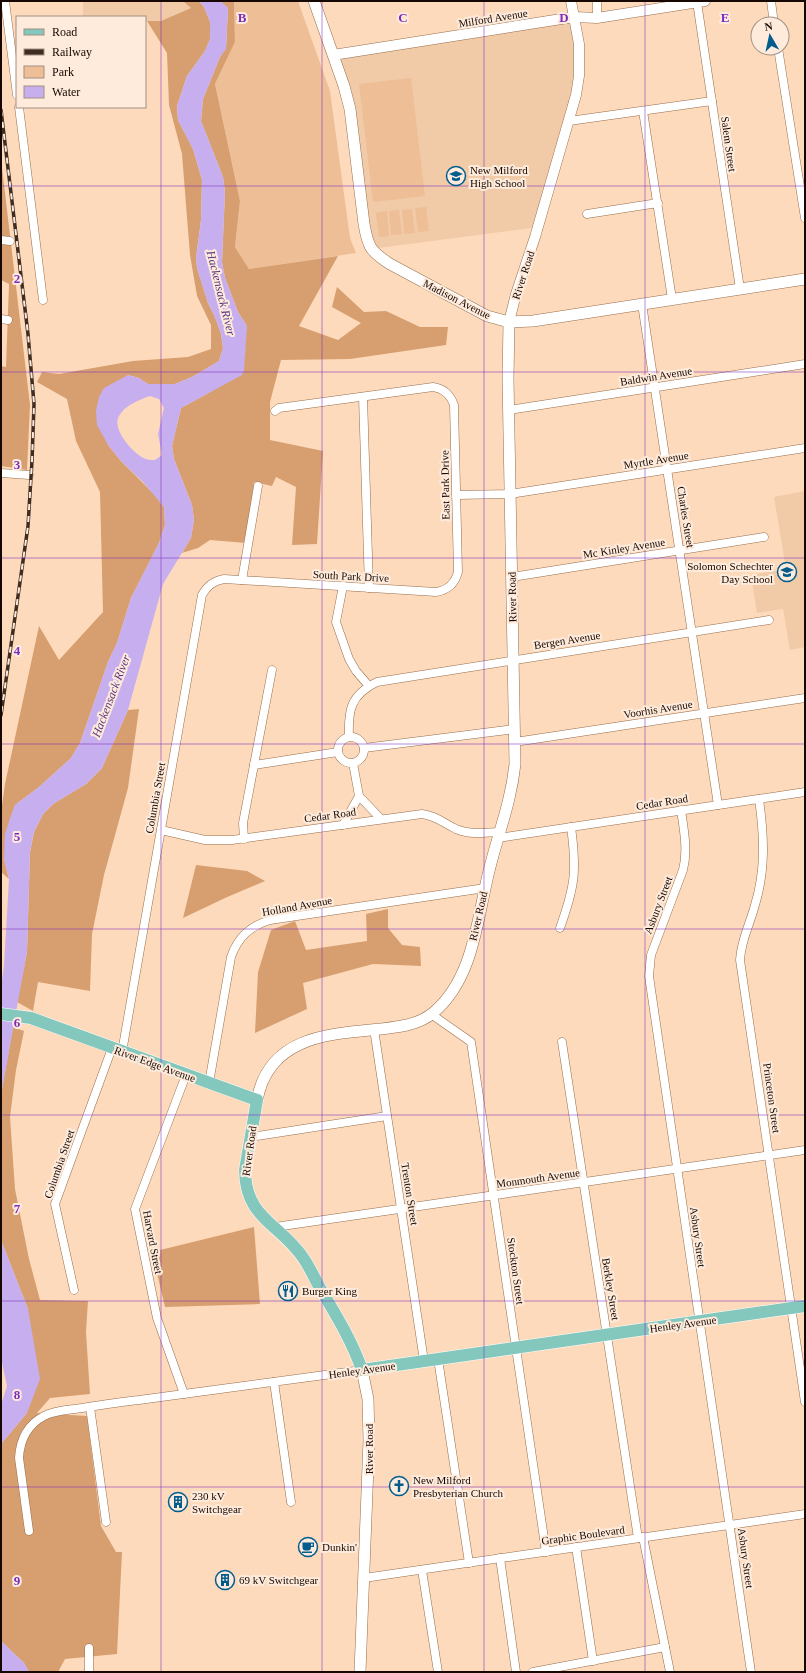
<svg xmlns="http://www.w3.org/2000/svg" width="806" height="1673" viewBox="0 0 806 1673" font-family="'Times New Roman',serif">
<style>
.built{fill:#f1caa8}
.green{fill:#eebf97}
.forest{fill:#d79f6f}
.water{fill:#c7afef;fill-rule:evenodd}
.lines{fill:none;stroke-linecap:round;stroke-linejoin:round}
.minor-casing{stroke:#966e4b;stroke-width:9}
.tertiary-casing{stroke:#966e4b;stroke-width:11}
.secondary-casing{stroke:#966e4b;stroke-width:12}
.primary-casing{stroke:#fff;stroke-width:13}
.minor{stroke:#fff;stroke-width:8}
.tertiary{stroke:#fff;stroke-width:10}
.secondary{stroke:#fff;stroke-width:11}
.primary{stroke:#83c7bd;stroke-width:12}
.rail-casing{stroke:#3f2d21;stroke-width:3.5}
.rail{stroke:#feebdc;stroke-width:2;stroke-dasharray:6;stroke-linecap:butt}
.grid{fill:none;stroke:#7b2cbf;stroke-width:1;stroke-opacity:0.55}
.labels{text-anchor:middle;dominant-baseline:central;stroke-width:4;stroke-linejoin:round;paint-order:stroke}
.street-label{font-size:11px;fill:#160800;stroke:#feebdc}
.poi-label{font-size:11px;fill:#160800;stroke:#feebdc;text-anchor:start}
.water-label{font-size:12px;font-style:italic;fill:#583781;stroke:#feebdc}
.grid-label{font-size:13px;text-anchor:middle;font-weight:bold;fill:#7b2cbf;stroke:#feebdc;stroke-width:4;stroke-linejoin:round;paint-order:stroke}
</style>
<rect width="100%" height="100%" fill="#fedabc"/>
<g class="built">
<polygon points="83,1 183,1 191,8 161,21 145,21 145,17 83,17"/>
<polygon points="574,17 580,60 538,227 371,249 354,132 333,55"/>
<polygon points="805,491 805,647 790,650 783,609 757,613 751,575 786,569 774,497"/>
</g>
<g class="green">
<polygon points="234,1 298,1 330,91 350,238 356,253 249,269 235,247 240,201 215,84 235,42"/>
<polygon points="411,78 425,196 373,202 359,84"/>
<polygon points="426,207 429,231 418,232 415,208"/>
<polygon points="412,209 415,233 404,234 402,210"/>
<polygon points="399,210 402,234 391,235 389,211"/>
<polygon points="387,211 389,236 379,237 376,213"/>
</g>
<g class="forest">
<polygon points="183,1 199,1 204,7 210,22 210,39 205,51 187,76 177,106 178,120 193,149 202,180 201,220 196,258 197,268 208,303 215,317 221,334 223,348 219,361 192,377 175,384 148,384 139,378 128,375 108,445 121,461 155,495 164,507 165,525 159,543 131,598 117,643 108,662 80,743 71,758 39,787 15,805 4,859 9,879 1,872 1,812 5,784 39,626 59,660 103,612 100,492 76,441 67,399 37,382 42,372 59,374 133,361 188,357 211,349 211,325 197,296 190,255 182,154 169,105 167,53 147,21 161,21 191,8"/>
<polygon points="220,1 234,1 235,42 215,84 240,201 235,247 249,269 338,256 299,326 338,340 361,323 332,307 337,287 364,312 386,311 420,327 448,327 446,345 350,359 281,360 270,402 270,440 323,451 317,544 292,545 296,487 276,477 272,486 254,482 246,543 210,540 198,548 182,553 191,538 194,520 192,505 174,459 172,446 181,408 212,391 247,326 238,312 225,278 222,262 225,192 223,177 201,121 203,99 220,57 226,48 228,8"/>
<polygon points="1,159 30,405 27,470 1,466 1,366 6,367 9,284 1,280"/>
<polygon points="139,709 128,788 104,875 92,934 90,991 38,982 33,1011 17,1002 27,952 30,852 34,832 43,814 53,804 86,784 102,768 128,710"/>
<polygon points="196,865 247,871 265,881 225,898 183,918"/>
<polygon points="388,909 388,928 402,945 420,947 421,966 373,964 303,983 307,1009 255,1033 258,972 271,930 295,921 306,950 367,941 366,914"/>
<polygon points="13,1027 24,1031 16,1070 10,1117 15,1189 29,1259 40,1300 88,1301 86,1332 90,1394 50,1398 37,1413 87,1416 101,1526 116,1552 122,1552 117,1654 65,1659 58,1672 29,1672 24,1663 1,1641 1,1444 27,1413 28,1309 1,1240 2,1089"/>
<polygon points="254,1227 260,1304 165,1307 152,1252"/>
</g>
<g class="water">
<path d="M199,1H220L228,8L226,49L220,57L203,99L201,121L223,177L225,192L222,262L225,278L238,312L247,326L244,370L242,375L181,408L172,446L174,459L192,505L194,520L191,538L163,584L128,710L102,768L86,784L53,804L43,814L34,832L30,852L27,952L2,1089L1,1122V987L4,966L9,879L4,859L5,834L10,818L15,805L39,787L71,758L80,743L108,662L117,643L131,598L159,543L165,525L164,507L143,482L121,461L108,445L97,425L96,411L99,397L104,388L128,375L139,378L148,384H175L192,377L219,361L223,348L221,334L215,317L208,303L197,268L196,258L201,220L202,180L193,149L178,120L177,106L187,76L205,51L210,39V22L204,7ZM150,396L159,399L164,408L158,434L162,455L155,460C152,460 148,460 146,459C134,455 111,429 119,416C125,405 139,400 150,396Z"/>
<polygon points="1,1240 28,1309 40,1379 27,1413 1,1444 1,1405 7,1386 1,1358"/>
<polygon points="1,1641 24,1663 29,1672 1,1672"/>
</g>
<g class="lines">
<g class="minor-casing">
<g id="minor">
<polyline points="5,1 17,95"/>
<polyline points="597,1 597,18"/>
<polyline points="771,1 774,24"/>
<polyline points="697,2 740,289"/>
<polyline points="778,48 805,218"/>
<polyline points="19,107 43,300"/>
<polyline points="643,111 672,299"/>
<polyline points="569,121 712,101"/>
<polyline points="587,214 658,203"/>
<polyline points="1,240 10,241"/>
<polyline points="642,304 718,805"/>
<polyline points="1,319 8,320"/>
<polyline points="363,397 369,588"/>
<polyline points="509,410 805,364"/>
<polyline points="1,473 29,475"/>
<polyline points="456,495 510,494 805,448"/>
<polyline points="512,577 764,537"/>
<polyline points="242,580 258,486"/>
<polyline points="343,586 336,622 349,659 356,671 369,686"/>
<path d="M349,737C348,711 350,695 377,682L769,620"/>
<circle cx="351" cy="750" r="13"/>
<polyline points="515,742 805,698"/>
<polyline points="364,748 515,729"/>
<polyline points="353,763 359,796"/>
<polyline points="254,765 338,752"/>
<path d="M759,799C764,835 766,869 755,905C750,924 741,940 740,960L805,1402"/>
<path d="M681,810C684,831 688,850 683,870L651,955L649,976L751,1672"/>
<polyline points="343,825 359,796 381,819"/>
<path d="M161,830L205,840H232L422,814C437,816 443,823 456,829C470,835 485,833 500,832"/>
<polyline points="498,838 805,792"/>
<polyline points="244,839 243,823 272,670"/>
<path d="M560,928C575,886 577,871 571,827"/>
<polyline points="431,1014 471,1042 546,1552"/>
<polyline points="374,1029 424,1361"/>
<polyline points="562,1042 638,1538"/>
<path d="M122,1052L202,595C207,586 213,581 224,579L436,592C448,590 455,584 458,572L454,405C450,394 444,389 433,387L279,408L275,411"/>
<path d="M209,1083L231,957C238,937 250,926 270,920L485,888"/>
<polyline points="251,1137 387,1116"/>
<polyline points="275,1227 805,1150"/>
<polyline points="74,1290 55,1204 112,1048"/>
<polyline points="438,1359 469,1563"/>
<polyline points="274,1382 291,1502"/>
<polyline points="184,1394 157,1318 135,1209 186,1075"/>
<polyline points="90,1407 106,1522"/>
<path d="M29,1531L19,1458C20,1440 27,1425 44,1416C55,1410 70,1410 82,1408C101,1405 120,1402 139,1400C214,1390 288,1380 362,1370"/>
<polyline points="643,1537 670,1672"/>
<polyline points="576,1547 593,1661"/>
<polyline points="500,1558 516,1672"/>
<polyline points="422,1570 438,1672"/>
<polyline points="364,1578 805,1514"/>
<polyline points="89,1672 89,1648"/>
<polyline points="533,1672 665,1647"/>
</g>
</g>
<g class="tertiary-casing">
<g id="tertiary">
<polyline points="333,55 574,17 597,18 705,1"/>
<polyline points="509,322 516,294 535,237 576,95 579,76 579,44 571,1"/>
</g>
</g>
<g class="secondary-casing">
<g id="secondary">
<path d="M314,1L344,86L350,109L364,224C368,247 370,251 390,264L487,316L509,322L533,321L805,279"/>
<path d="M257,1100C269,1036 329,1034 381,1029C399,1027 418,1025 433,1013C475,978 477,916 490,867C499,831 511,802 515,764L508,378L509,322"/>
<polyline points="360,1672 369,1440 368,1399 362,1370"/>
</g>
</g>
<g class="primary-casing">
<path id="primary" d="M1,1014L31,1018L257,1100L245,1170C245,1219 281,1224 304,1259C310,1268 315,1279 320,1288C336,1315 352,1341 362,1370L805,1306"/>
</g>
<use href="#minor" class="minor"/>
<use href="#tertiary" class="tertiary"/>
<use href="#secondary" class="secondary"/>
<use href="#primary" class="primary"/>
<g class="rail-casing">
<polyline id="rail" points="1,110 28,334 34,404 32,461 28,526 1,715"/>
</g>
<use href="#rail" class="rail"/>
</g>
<path class="grid" d="M161,1V1672M322,1V1672M484,1V1672M645,1V1672M1,186H805M1,372H805M1,558H805M1,744H805M1,929H805M1,1115H805M1,1301H805M1,1487H805"/>
<defs>
<g id="school-ring" transform="scale(1)"><circle r="9.5" fill="#feebdc" stroke="#005d8e" stroke-width="1.5"/><path d="M0-5L7-2L0 1L-7-2ZM-4 1L0 2.5L4 1V4Q0 6-4 4Z" fill="#005d8e"/></g>
<g id="restaurant-ring" transform="scale(1)"><circle r="9.5" fill="#feebdc" stroke="#005d8e" stroke-width="1.5"/><path d="M-5-6h1v4h1v-4h1v4h1v-4h1v5L-1.5 .5V6h-2V.5L-5-1ZM5-6V6H3V1.5H1.5Q1.5-4 5-6Z" fill="#005d8e"/></g>
<g id="church-ring" transform="scale(1)"><circle r="9.5" fill="#feebdc" stroke="#005d8e" stroke-width="1.5"/><path d="M-1.2-6h2.4v3.5h3.3v2.4h-3.3V6h-2.4V-.1h-3.3v-2.4h3.3Z" fill="#005d8e"/></g>
<g id="building-ring" transform="scale(1)"><circle r="9.5" fill="#feebdc" stroke="#005d8e" stroke-width="1.5"/><path d="M-4-6H4V6H1V3H-1V6H-4ZM-2.5-4.3h1.7v1.8h-1.7ZM.8-4.3h1.7v1.8H.8ZM-2.5-1h1.7V.8h-1.7ZM.8-1h1.7V.8H.8Z" fill="#005d8e"/></g>
<g id="cafe-ring" transform="scale(1)"><circle r="9.5" fill="#feebdc" stroke="#005d8e" stroke-width="1.5"/><path d="M-5.5-4.5H6V0H3Q3 3.5 0 3.5H-2.5Q-5.5 3.5-5.5 0ZM3-3.2v2h1.7v-2ZM-6 4.5H4V6H-6Z" fill="#005d8e"/></g>
</defs>
<g fill-rule="evenodd">
<use href="#school-ring" x="456" y="176"/>
<use href="#school-ring" x="787" y="572"/>
<use href="#restaurant-ring" x="288" y="1291"/>
<use href="#church-ring" x="399" y="1486"/>
<use href="#building-ring" x="178" y="1502"/>
<use href="#cafe-ring" x="308" y="1547"/>
<use href="#building-ring" x="225" y="1580"/>
</g>
<g class="labels">
<g class="street-label">
<text transform="translate(493 18) rotate(-9)">Milford Avenue</text>
<text transform="translate(729 144) rotate(82)">Salem Street</text>
<text transform="translate(523 275) rotate(-72)">River Road</text>
<text transform="translate(457 299) rotate(27)">Madison Avenue</text>
<text transform="translate(656 376) rotate(-9)">Baldwin Avenue</text>
<text transform="translate(656 460) rotate(-9)">Myrtle Avenue</text>
<text transform="translate(445 485) rotate(-91)">East Park Drive</text>
<text transform="translate(686 517) rotate(81)">Charles Street</text>
<text transform="translate(624 548) rotate(-9)">Mc Kinley Avenue</text>
<text transform="translate(351 576) rotate(3)">South Park Drive</text>
<text transform="translate(512 597) rotate(-91)">River Road</text>
<text transform="translate(567 640) rotate(-9)">Bergen Avenue</text>
<text transform="translate(658 709) rotate(-9)">Voorhis Avenue</text>
<text transform="translate(155 798) rotate(-80)">Columbia Street</text>
<text transform="translate(662 802) rotate(-9)">Cedar Road</text>
<text transform="translate(330 815) rotate(-8)">Cedar Road</text>
<text transform="translate(658 905) rotate(-69)">Asbury Street</text>
<text transform="translate(297 906) rotate(-10)">Holland Avenue</text>
<text transform="translate(478 916) rotate(-77)">River Road</text>
<text transform="translate(155 1064) rotate(20)">River Edge Avenue</text>
<text transform="translate(772 1098) rotate(82)">Princeton Street</text>
<text transform="translate(249 1151) rotate(-82)">River Road</text>
<text transform="translate(59 1164) rotate(-71)">Columbia Street</text>
<text transform="translate(538 1178) rotate(-8)">Monmouth Avenue</text>
<text transform="translate(410 1194) rotate(81)">Trenton Street</text>
<text transform="translate(698 1237) rotate(82)">Asbury Street</text>
<text transform="translate(153 1242) rotate(79)">Harvard Street</text>
<text transform="translate(516 1271) rotate(82)">Stockton Street</text>
<text transform="translate(611 1289) rotate(81)">Berkley Street</text>
<text transform="translate(683 1324) rotate(-8)">Henley Avenue</text>
<text transform="translate(362 1370) rotate(-8)">Henley Avenue</text>
<text transform="translate(369 1449) rotate(-90)">River Road</text>
<text transform="translate(583 1535) rotate(-8)">Graphic Boulevard</text>
<text transform="translate(746 1558) rotate(82)">Asbury Street</text>
</g>
<g class="poi-label">
<text x="470" y="170">New Milford<tspan x="470" dy="13">High School</tspan></text>
<text x="773" y="566" text-anchor="end">Solomon Schechter<tspan x="773" dy="13">Day School</tspan></text>
<text x="302" y="1291">Burger King</text>
<text x="413" y="1480">New Milford<tspan x="413" dy="13">Presbyterian Church</tspan></text>
<text x="192" y="1496">230 kV<tspan x="192" dy="13">Switchgear</tspan></text>
<text x="322" y="1547">Dunkin'</text>
<text x="239" y="1580">69 kV Switchgear</text>
</g>
<g class="water-label">
<text transform="translate(221 293) rotate(76)">Hackensack River</text>
<text transform="translate(111 696) rotate(-69)">Hackensack River</text>
</g>
</g>
<g class="grid-label">
<text x="242" y="22">B</text>
<text x="403" y="22">C</text>
<text x="564" y="22">D</text>
<text x="725" y="22">E</text>
<text x="17" y="283">2</text>
<text x="17" y="469">3</text>
<text x="17" y="655">4</text>
<text x="17" y="841">5</text>
<text x="17" y="1027">6</text>
<text x="17" y="1213">7</text>
<text x="17" y="1399">8</text>
<text x="17" y="1585">9</text>
</g>
<rect width="806" height="1673" fill="none" stroke="#160800" stroke-width="4"/>
<rect x="16" y="16" width="130" height="92" fill="#feebdc" stroke="#a19084"/>
<rect x="24" y="29" width="20" height="6" fill="#83c7bd" stroke="#a19084"/>
<text x="52" y="36" font-size="12" fill="#160800">Road</text>
<rect x="24" y="49" width="20" height="6" fill="#3f2d21" stroke="#a19084"/>
<text x="52" y="56" font-size="12" fill="#160800">Railway</text>
<rect x="24" y="66" width="20" height="12" fill="#eebf97" stroke="#a19084"/>
<text x="52" y="76" font-size="12" fill="#160800">Park</text>
<rect x="24" y="86" width="20" height="12" fill="#c7afef" stroke="#a19084"/>
<text x="52" y="96" font-size="12" fill="#160800">Water</text>
<g transform="translate(770 36) rotate(351)"><circle r="19" fill="#feebdc" stroke="#a19084"/>
<path d="M0-3L7 15L0 10L-7 15Z" fill="#005d8e"/>
<text y="-6" font-size="11" font-weight="bold" text-anchor="middle" fill="#160800">N</text>
</g>
</svg>
